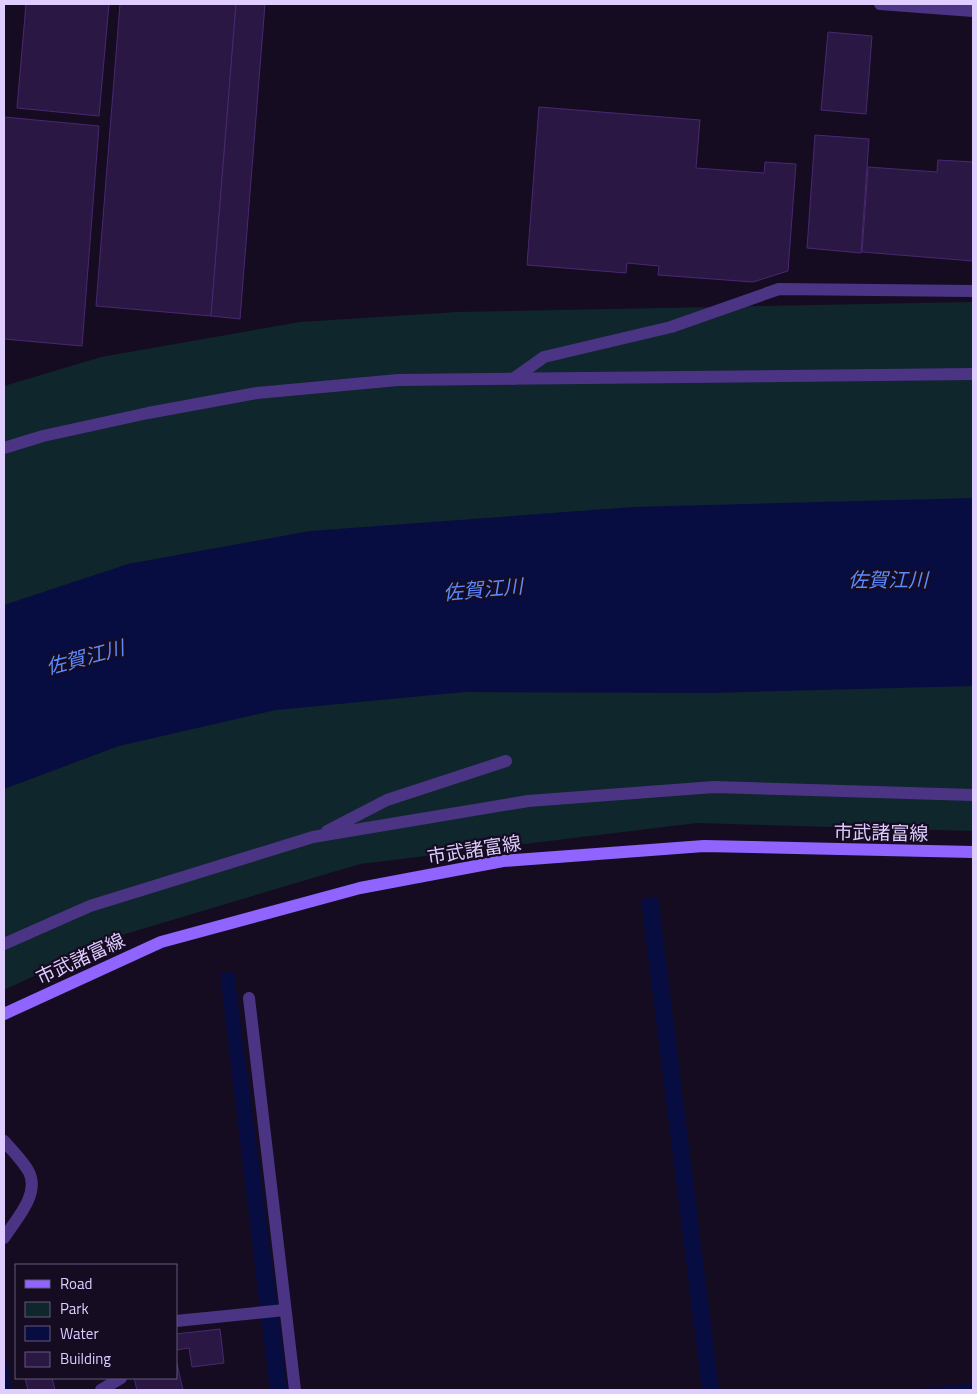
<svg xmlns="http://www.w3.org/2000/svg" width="977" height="1394" viewBox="0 0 977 1394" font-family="'Titillium Web','Noto Sans JP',sans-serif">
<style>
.green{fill:#0f262c}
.water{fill:#070d40}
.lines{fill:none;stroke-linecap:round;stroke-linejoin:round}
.stream{stroke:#070d40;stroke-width:8}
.building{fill:#2b1744;stroke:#492871}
.service{stroke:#4b3483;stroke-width:12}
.minor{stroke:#4b3483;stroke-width:12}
.secondary{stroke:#8f64ff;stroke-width:12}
.labels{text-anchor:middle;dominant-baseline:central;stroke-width:4.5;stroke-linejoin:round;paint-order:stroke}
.street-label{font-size:19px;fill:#dfcdff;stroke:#150c22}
.water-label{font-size:20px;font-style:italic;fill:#5b8aff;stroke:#150c22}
</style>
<rect width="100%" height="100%" fill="#150c22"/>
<g class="green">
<polygon points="973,302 973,524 4,634 4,386 101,357 300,322 457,312"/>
<polygon points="973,657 973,831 697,823 360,864 122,935 4,990 4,756 341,659"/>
</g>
<g class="water">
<polygon points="973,498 973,686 710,693 464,692 276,710 119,746 4,789 4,605 128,564 310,531 633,507"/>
<polygon points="658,897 719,1390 702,1390 641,899"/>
<polygon points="234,972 278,1311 287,1390 270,1390 220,973"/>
<polygon points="973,1383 973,1390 913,1390"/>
</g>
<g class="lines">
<polyline class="stream" points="4,1365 8,1390"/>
</g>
<g class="building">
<polygon points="26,4 109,4 99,116 17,108"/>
<polygon points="120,4 236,4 211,316 96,306"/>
<polygon points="236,4 265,4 240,319 211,316"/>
<polygon points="828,32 872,36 866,114 821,110"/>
<polygon points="539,107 700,120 696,168 764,173 765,162 796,164 788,271 753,282 658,275 659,266 627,263 626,273 527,265"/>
<polygon points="4,117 99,126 82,346 4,339"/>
<polygon points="815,135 869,139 861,253 807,248"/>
<polygon points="938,160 973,162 973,261 862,252 868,167 937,172"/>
<polygon points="220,1329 224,1363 192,1367 189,1348 176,1350 176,1334"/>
<polygon points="177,1364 183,1390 137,1390 134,1378 176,1378"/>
<polygon points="25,1378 52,1378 55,1390 28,1390"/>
</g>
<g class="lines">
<g class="service">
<polyline points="327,831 387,800 506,761"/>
<polyline points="4,944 90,906 313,837 528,801 714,787 973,795"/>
</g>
<g class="minor">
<polyline points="880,4 973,11"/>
<polyline points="513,379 544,357 671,327 779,289 973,291"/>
<polyline points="4,448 43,436 148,413 257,393 398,380 973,374"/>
<polyline points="249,998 295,1390"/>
<path d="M4,1141C12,1150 23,1161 29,1172C40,1195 16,1219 4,1238"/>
<polyline points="176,1321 285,1310"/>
<polyline points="101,1390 121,1378"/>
</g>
<polyline class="secondary" points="4,1014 161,942 360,888 503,861 704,846 973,852"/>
</g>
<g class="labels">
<g class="street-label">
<text transform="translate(881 832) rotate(1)">市武諸富線</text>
<text transform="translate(474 849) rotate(-9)">市武諸富線</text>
<text transform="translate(80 958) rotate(-25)">市武諸富線</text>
</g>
<g class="water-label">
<text x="888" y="579">佐賀江川</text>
<text transform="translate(483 589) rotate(-5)">佐賀江川</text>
<text transform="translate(85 657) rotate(-15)">佐賀江川</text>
</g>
</g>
<rect width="977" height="1394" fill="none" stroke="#dfcdff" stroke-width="10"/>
<rect x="15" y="1264" width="162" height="115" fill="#150c22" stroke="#66597a"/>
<rect x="25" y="1280" width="25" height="8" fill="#8f64ff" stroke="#66597a"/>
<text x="60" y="1289" font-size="15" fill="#dfcdff">Road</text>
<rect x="25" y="1302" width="25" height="15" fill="#0f262c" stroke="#66597a"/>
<text x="60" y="1314" font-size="15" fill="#dfcdff">Park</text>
<rect x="25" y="1326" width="25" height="15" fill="#070d40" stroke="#66597a"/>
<text x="60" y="1339" font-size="15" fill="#dfcdff">Water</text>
<rect x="25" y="1352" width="25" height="15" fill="#2b1744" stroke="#66597a"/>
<text x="60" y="1364" font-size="15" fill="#dfcdff">Building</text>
</svg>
